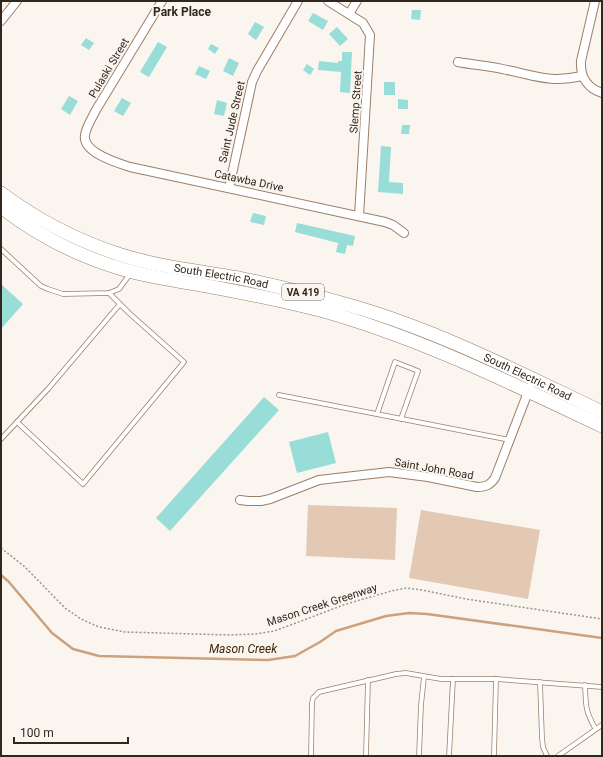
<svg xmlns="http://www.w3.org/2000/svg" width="603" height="757" viewBox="0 0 603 757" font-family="Roboto,sans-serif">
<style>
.green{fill:#e3c9b3}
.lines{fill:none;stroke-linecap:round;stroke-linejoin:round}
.stream{stroke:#cba27e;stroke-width:2.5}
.building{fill:#98ddd7}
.lane-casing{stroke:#9a7f68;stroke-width:5.5}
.street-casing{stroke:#9a7f68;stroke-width:10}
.primary-casing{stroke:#9a7f68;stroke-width:14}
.path{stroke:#9b938c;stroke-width:1.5;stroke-dasharray:2 2;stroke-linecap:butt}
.lane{stroke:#fff;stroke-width:4}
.street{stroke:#fff;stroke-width:8}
.primary{stroke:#fff;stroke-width:13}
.labels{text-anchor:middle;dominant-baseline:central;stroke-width:4;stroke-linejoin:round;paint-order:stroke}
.shield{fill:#fbf5f0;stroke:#6e655c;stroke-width:1}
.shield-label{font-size:10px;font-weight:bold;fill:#32271d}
.street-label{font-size:11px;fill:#32271d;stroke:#fbf5f0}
.neighbourhood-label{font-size:12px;font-weight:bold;fill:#32271d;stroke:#fbf5f0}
.water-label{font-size:12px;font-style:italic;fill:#402406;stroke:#fbf5f0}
</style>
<rect width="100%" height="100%" fill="#fbf5f0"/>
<g class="green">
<polygon points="308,505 397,508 395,560 306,556"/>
<polygon points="421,510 540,530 528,599 409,578"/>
</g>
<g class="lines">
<polyline class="stream" points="1,575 9,582 52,633 73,649 99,656 268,660 295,656 320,642 336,631 386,616 409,613 427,614 602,638"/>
</g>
<g class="building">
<polygon points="412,10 421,10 420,20 411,19"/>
<polygon points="313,13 328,21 323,30 308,21"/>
<polygon points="255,22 264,27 256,40 248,34"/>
<polygon points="337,27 348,39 340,46 329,34"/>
<polygon points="86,38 94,43 89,50 81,45"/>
<polygon points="158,42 167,47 149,77 140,72"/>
<polygon points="211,44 219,48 215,54 208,49"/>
<polygon points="342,52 352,52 350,93 340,92 341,72 318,70 319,61 338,63 338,61 342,61"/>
<polygon points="229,58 239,63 233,76 223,71"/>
<polygon points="307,64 314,69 310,75 303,70"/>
<polygon points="199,66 210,71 206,79 195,74"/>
<rect x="384" y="82" width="11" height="13"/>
<polygon points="69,96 78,101 70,115 61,109"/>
<polygon points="122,98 131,103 123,116 114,111"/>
<polygon points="398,99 408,100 408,109 398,109"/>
<polygon points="217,100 227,103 224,116 214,114"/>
<polygon points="402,125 410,125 409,134 401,134"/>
<polygon points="381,146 391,147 389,182 403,183 403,194 378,192"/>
<polygon points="253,213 266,216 264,225 250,222"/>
<polygon points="297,223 355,236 353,246 347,245 345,254 336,252 338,243 295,232"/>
<polygon points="1,284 23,304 1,329"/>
<polygon points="264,397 279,410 170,531 156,518"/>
<polygon points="328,432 336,463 297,473 289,442"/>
</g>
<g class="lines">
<g class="lane-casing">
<g id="lane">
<polyline points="1,249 41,286 48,289 63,294 109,293 119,289 130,274"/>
<polyline points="279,395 510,440"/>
<polyline points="377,414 395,362 418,371 401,419"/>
<polyline points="17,422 83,484 184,362 129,313 109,293"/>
<polyline points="1,439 48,389 120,304"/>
<polyline points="540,682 542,738 543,747 547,756"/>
<path d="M585,685C586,706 585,710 595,728"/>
<polyline points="311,756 312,703 313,698 319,692 396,674 406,673 441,679 496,679 602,687"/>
<polyline points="366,756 368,680"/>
<polyline points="419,756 421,705 424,677"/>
<polyline points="449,756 453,679"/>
<polyline points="494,756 496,679"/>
<polyline points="558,756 602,725"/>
</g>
</g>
<g class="street-casing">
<g id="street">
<path d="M162,1L96,110C92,118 86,127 85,135C82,153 118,163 130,167L385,222L393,225L404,233"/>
<polyline points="328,1 363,23 370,35 359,216"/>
<path d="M595,1L581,61C580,76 587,88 602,93"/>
<polyline points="349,14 357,1"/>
<polyline points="1,21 17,1"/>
<path d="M458,62C474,65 491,66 507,70C537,76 550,83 582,76"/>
<polyline points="229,188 252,82 257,71 298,1"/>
<path d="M240,500L248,501H261L270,499L319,480L389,472L428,477L477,487C486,487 490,485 495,478L530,387"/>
</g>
</g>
<g class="primary-casing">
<g id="primary">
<path id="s1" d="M1,193C37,220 78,241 121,255C159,267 200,271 239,278C277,286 314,295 352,306C439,331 520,373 602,412"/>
<path d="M1,207C37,235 78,256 122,269C149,277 178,281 207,286C250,294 292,302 334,314C428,342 513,384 602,426"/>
</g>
</g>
<polyline class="path" points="1,548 25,567 65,608 81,619 99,627 125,632 230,635 255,634 274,631 288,626 346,604 395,590 407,588 422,590 466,599 602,619"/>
<use href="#lane" class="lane"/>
<use href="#street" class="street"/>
<use href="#primary" class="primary"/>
</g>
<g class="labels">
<rect class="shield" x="282" y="284" width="42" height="16" rx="3"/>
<g class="shield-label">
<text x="303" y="292">VA 419</text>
</g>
<g class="street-label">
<text transform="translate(109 68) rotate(-59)">Pulaski Street</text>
<text transform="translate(356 102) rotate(-86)">Slemp Street</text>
<text transform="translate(232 122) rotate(-77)">Saint Jude Street</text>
<text transform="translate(249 181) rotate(12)">Catawba Drive</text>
<text stroke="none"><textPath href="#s1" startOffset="238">South Electric Road</textPath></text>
<text stroke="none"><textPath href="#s1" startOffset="562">South Electric Road</textPath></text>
<text transform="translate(434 469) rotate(10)">Saint John Road</text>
<text transform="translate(322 605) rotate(-18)">Mason Creek Greenway</text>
</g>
<g class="neighbourhood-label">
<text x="182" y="12">Park Place</text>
</g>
<g class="water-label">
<text x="243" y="649">Mason Creek</text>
</g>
</g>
<rect width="603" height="757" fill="none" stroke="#32271d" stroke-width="4"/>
<path d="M14 737v6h114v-6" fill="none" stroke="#32271d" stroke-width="2"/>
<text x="20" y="737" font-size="12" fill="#32271d" stroke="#fbf5f0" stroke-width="3" paint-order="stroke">100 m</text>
</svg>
